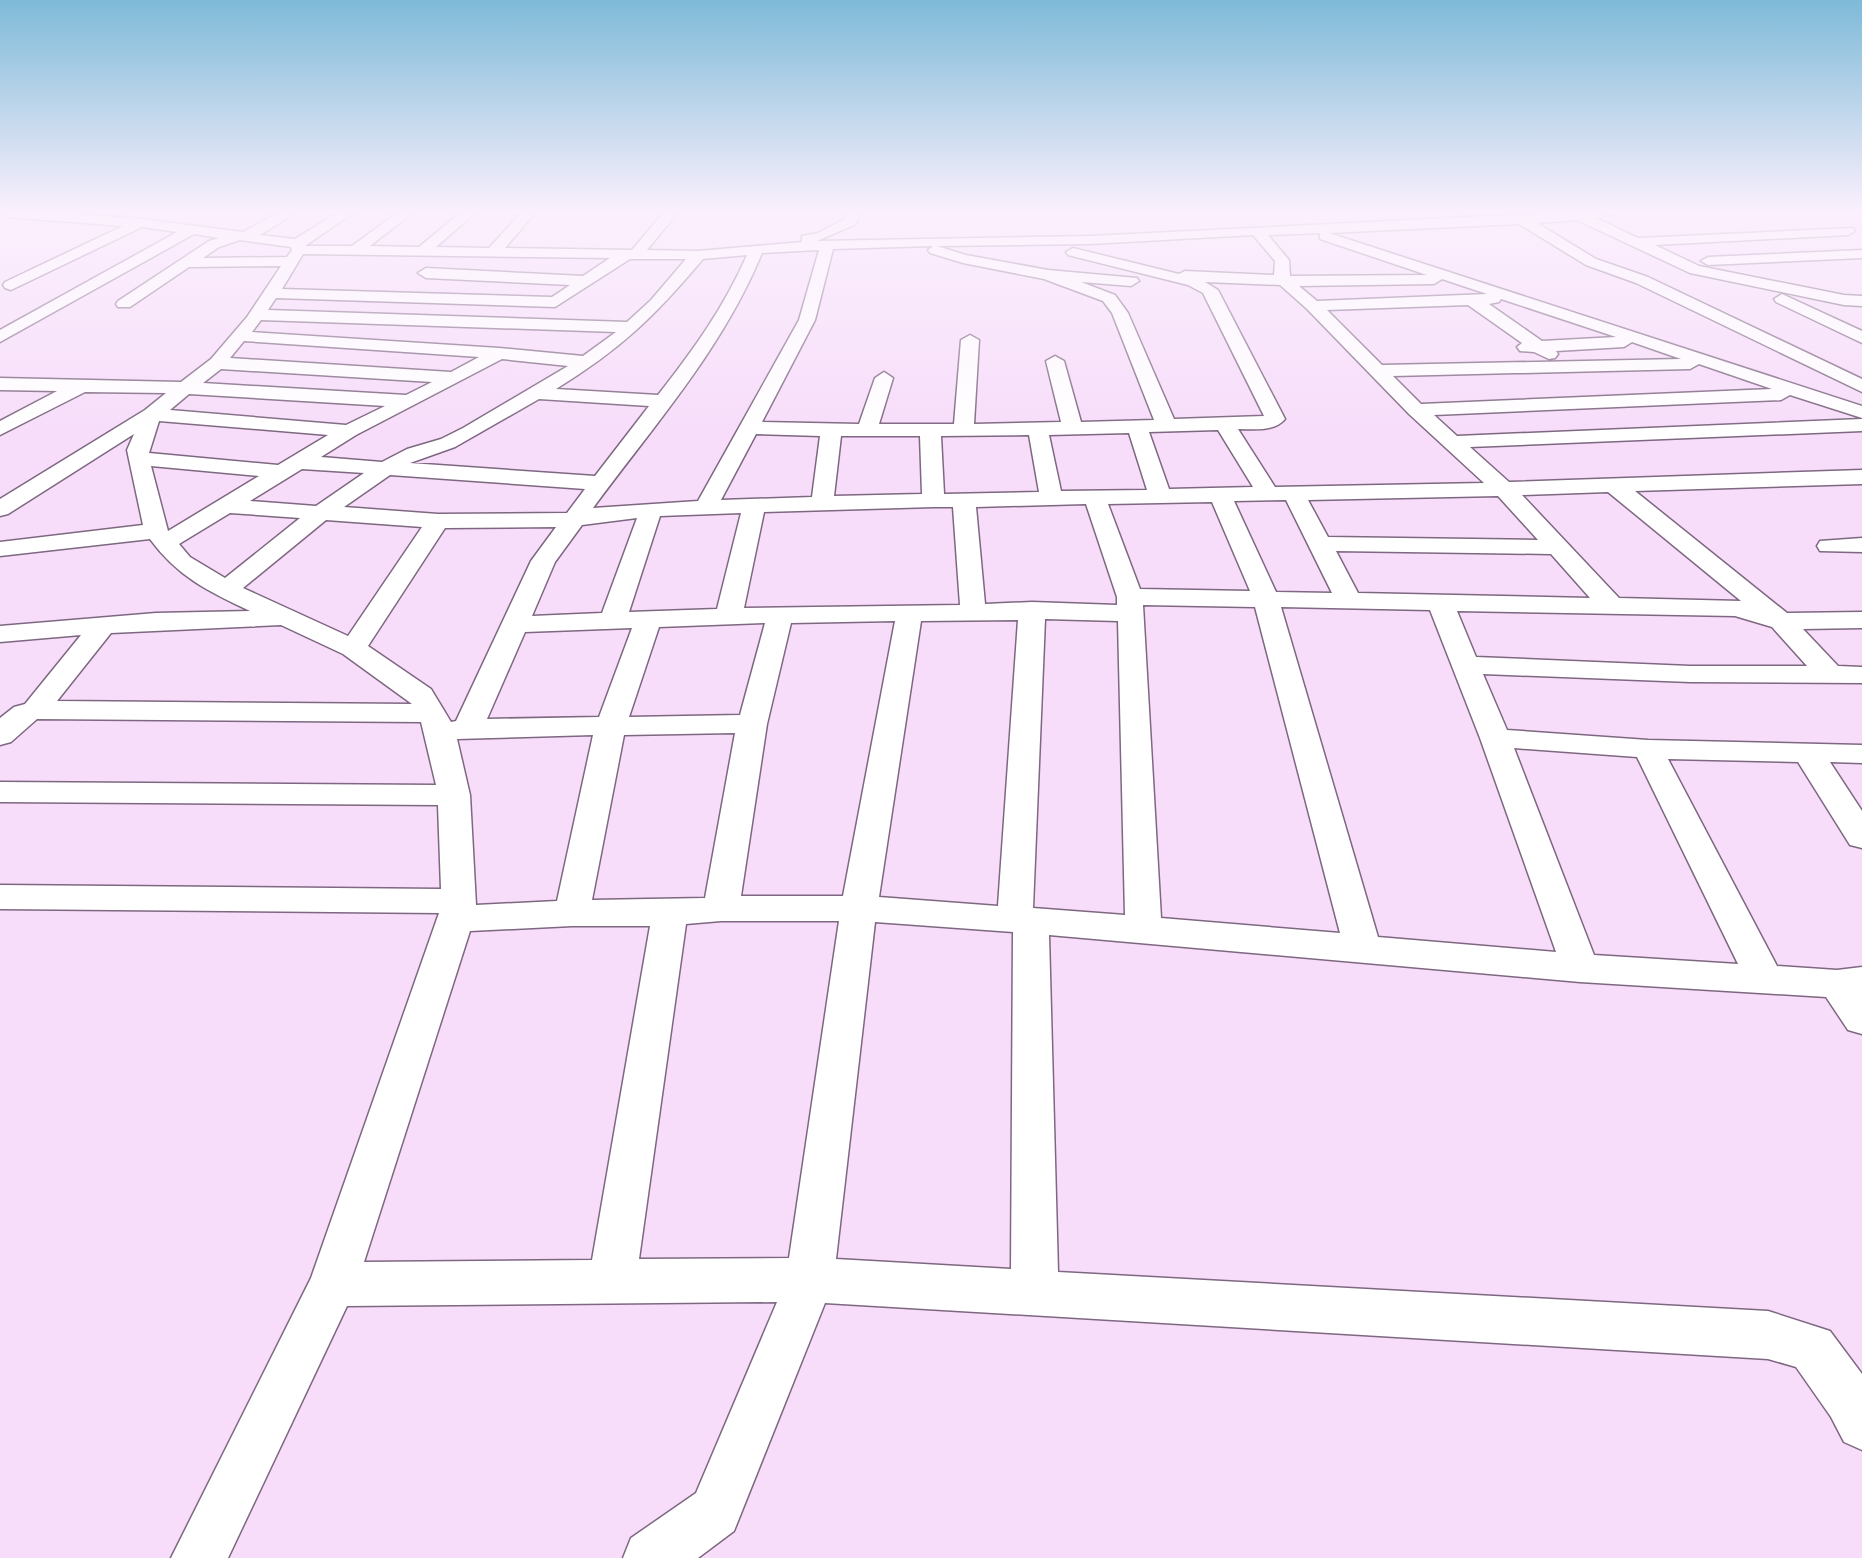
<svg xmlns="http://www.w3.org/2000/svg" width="1862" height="1558" viewBox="0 0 1862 1558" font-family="'Golos Text',sans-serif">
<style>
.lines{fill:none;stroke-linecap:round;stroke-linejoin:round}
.street-casing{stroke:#7e6781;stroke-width:3}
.street{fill:#fff;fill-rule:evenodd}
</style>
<rect width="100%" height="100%" fill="#f7ddfa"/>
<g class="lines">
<g class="street-casing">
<g id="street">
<path d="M0,213H67L141,219L243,232L278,213H295L260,235L295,239L337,213H353L305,246H352L397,213H412L370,246L419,247L460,213H475L436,247L489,248L521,213H535L505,248L632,250L663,213H677L647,250L698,251L802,242V236L818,233L845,219L846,213H860L856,224L817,241L1090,236L1552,213H1615L1596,218L1638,238L1853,228L1855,231L1848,235L1655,245L1699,266L1844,295L1862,296V306L1844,305L1690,273L1577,220L1537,223L1596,259L1648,277L1862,379V392L1636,283L1586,265L1519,224L1329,233L1862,406V418L1790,395L1781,400L1434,415L1457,436L1862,419V431L1470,447L1509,482L1862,470V484L1635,491L1787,613L1862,612V628L1803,629L1838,666L1862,667V683L1690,682L1483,674L1507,730L1648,740L1862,745V763L1830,762L1862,811V848L1850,845L1798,762L1668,759L1777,966L1837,970L1862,967V1034L1848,1030L1826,997L1580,982L1049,935L1058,1272L1768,1311L1830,1331L1862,1374V1450L1844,1442L1831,1417L1796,1367L1768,1359L825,1303L734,1531L698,1558H623L631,1538L696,1493L777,1302L347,1306L228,1558H171L311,1278L439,913L0,909V885L441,889L438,805L0,802V782L436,785L421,722L37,719L11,742L0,745V718L14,707L25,704L81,635L0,642V626L156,613L250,611C208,591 178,577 150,539L0,556V542L143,525L127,450L134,434L8,514L0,516V499L145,410L166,393L85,392L0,435V421L57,391L0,390V378L181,382L211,359L247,317L281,266L189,267L130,307H118L116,304L118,301L209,241L219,238L194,234L0,342V330L177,232L142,227L11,290L5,288L3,285L5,282L123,226L6,217ZM1320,233V239L1427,275L1290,276L1289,260L1268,235ZM1253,235L1275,261L1274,275L1185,271L1179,274L1073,248L1066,252L1068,255L1188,285L1203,293L1264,416L1174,419L1128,313L1115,295L1081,282L1131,286L1139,281L1137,278L1048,270L966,255L937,246L1090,244ZM240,240L291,247L292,250L287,257L203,258L219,247ZM933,246L928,250L930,253L963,263L1044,279L1103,301L1112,313L1154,420L1081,422L1064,361L1055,356L1046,361L1061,422L974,424L979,340L970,335L961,340L954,424H879L893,378L884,372L875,378L859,424L762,422L815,320L833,249ZM819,250L799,320L698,501L593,508C654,425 722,350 762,253ZM303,254L610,258L583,276L426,268L418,273L426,278L570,285L552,297L282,289ZM747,255C723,309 694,349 658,395L556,389C621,349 654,317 703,259ZM630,259H686L651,300L627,322L268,310L276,298L555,307ZM1442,279L1487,294L1317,301L1299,286L1434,284ZM1205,282L1280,285L1307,309L1409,414L1484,483L1275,487L1238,429C1254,429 1274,432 1285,419L1218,290ZM1501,299L1616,337L1542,341L1489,304L1499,302ZM1468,305L1522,343L1517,347L1520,351L1534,352L1549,359L1555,358L1558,354L1556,351L1624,347L1632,342L1681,359L1382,365L1327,310ZM261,320L616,332L583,356L499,348L252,332ZM244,341L479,357L451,372L230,358ZM502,359L568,366L463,428L441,439L407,449L382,462L321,457L356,435ZM1699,364L1772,389L1421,404L1393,376L1690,369ZM221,369L432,382L406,395L203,383ZM189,394L385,406L346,425L170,410ZM539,399L649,406L595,476L410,463L455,447ZM159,421L328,435L278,465L149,453ZM1218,430L1253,487L1169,489L1149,432ZM1129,433L1147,490L1061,491L1049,435ZM756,434L820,436L812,497L721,500ZM1029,435L1039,492L944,494L941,436ZM841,436H920L922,494L834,496ZM151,466L259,476L168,531ZM302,469L364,473L316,506L250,501ZM390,475L585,489L567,513L438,514L344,507ZM1608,492L1741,601L1619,598L1522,495ZM1498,496L1538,540L1328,537L1308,500ZM1286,500L1332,593L1276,592L1234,501ZM1212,502L1250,591L1140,589L1108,504ZM1086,504L1117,597V605L1032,602L985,604L976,507ZM934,507H953L960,605L744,608L764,512ZM230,513L300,518L225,578L190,557L179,544ZM741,513L717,609L629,612L660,516ZM637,518L602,613L532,616L555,562L582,525ZM326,520L422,527L348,636L243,588ZM556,527L531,561L456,721L451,722L431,689L368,646L445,528ZM1336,551L1551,554L1590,598L1358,593ZM1143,605L1255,607L1340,933L1161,918ZM1281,607L1430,610L1480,738L1556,952L1378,937ZM1457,611L1735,616L1772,627L1807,666H1690L1476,657ZM1045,619L1118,621L1125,915L1033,908ZM1018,620L998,906L879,897L921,621ZM895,621L843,896H741L767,724L791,623ZM765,623L740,715L629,717L659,627ZM281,625L343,654L412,704L57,701L111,633ZM632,628L599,717L487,719L525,632ZM735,733L705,898L592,900L624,735ZM593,735L557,901L476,905L470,795L457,739ZM1514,748L1637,757L1738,964L1594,955ZM721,921H839L789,1258L639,1259L686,924ZM875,922L1013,932L1011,1269L836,1259ZM572,926H650L592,1260L364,1262L470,931Z"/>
<polygon points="1862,250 1862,258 1708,265 1701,261 1708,257"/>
<polygon points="1782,294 1862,331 1862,343 1776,302 1774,299"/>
<polygon points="1862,538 1862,552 1820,551 1817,546 1820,541"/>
</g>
</g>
<use href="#street" class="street"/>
</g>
<linearGradient id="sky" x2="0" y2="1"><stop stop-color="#7ebad8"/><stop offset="0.49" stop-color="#fbf0fd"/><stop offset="1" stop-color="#fbf0fd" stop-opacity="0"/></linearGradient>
<rect width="1862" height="432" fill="url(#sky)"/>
</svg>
